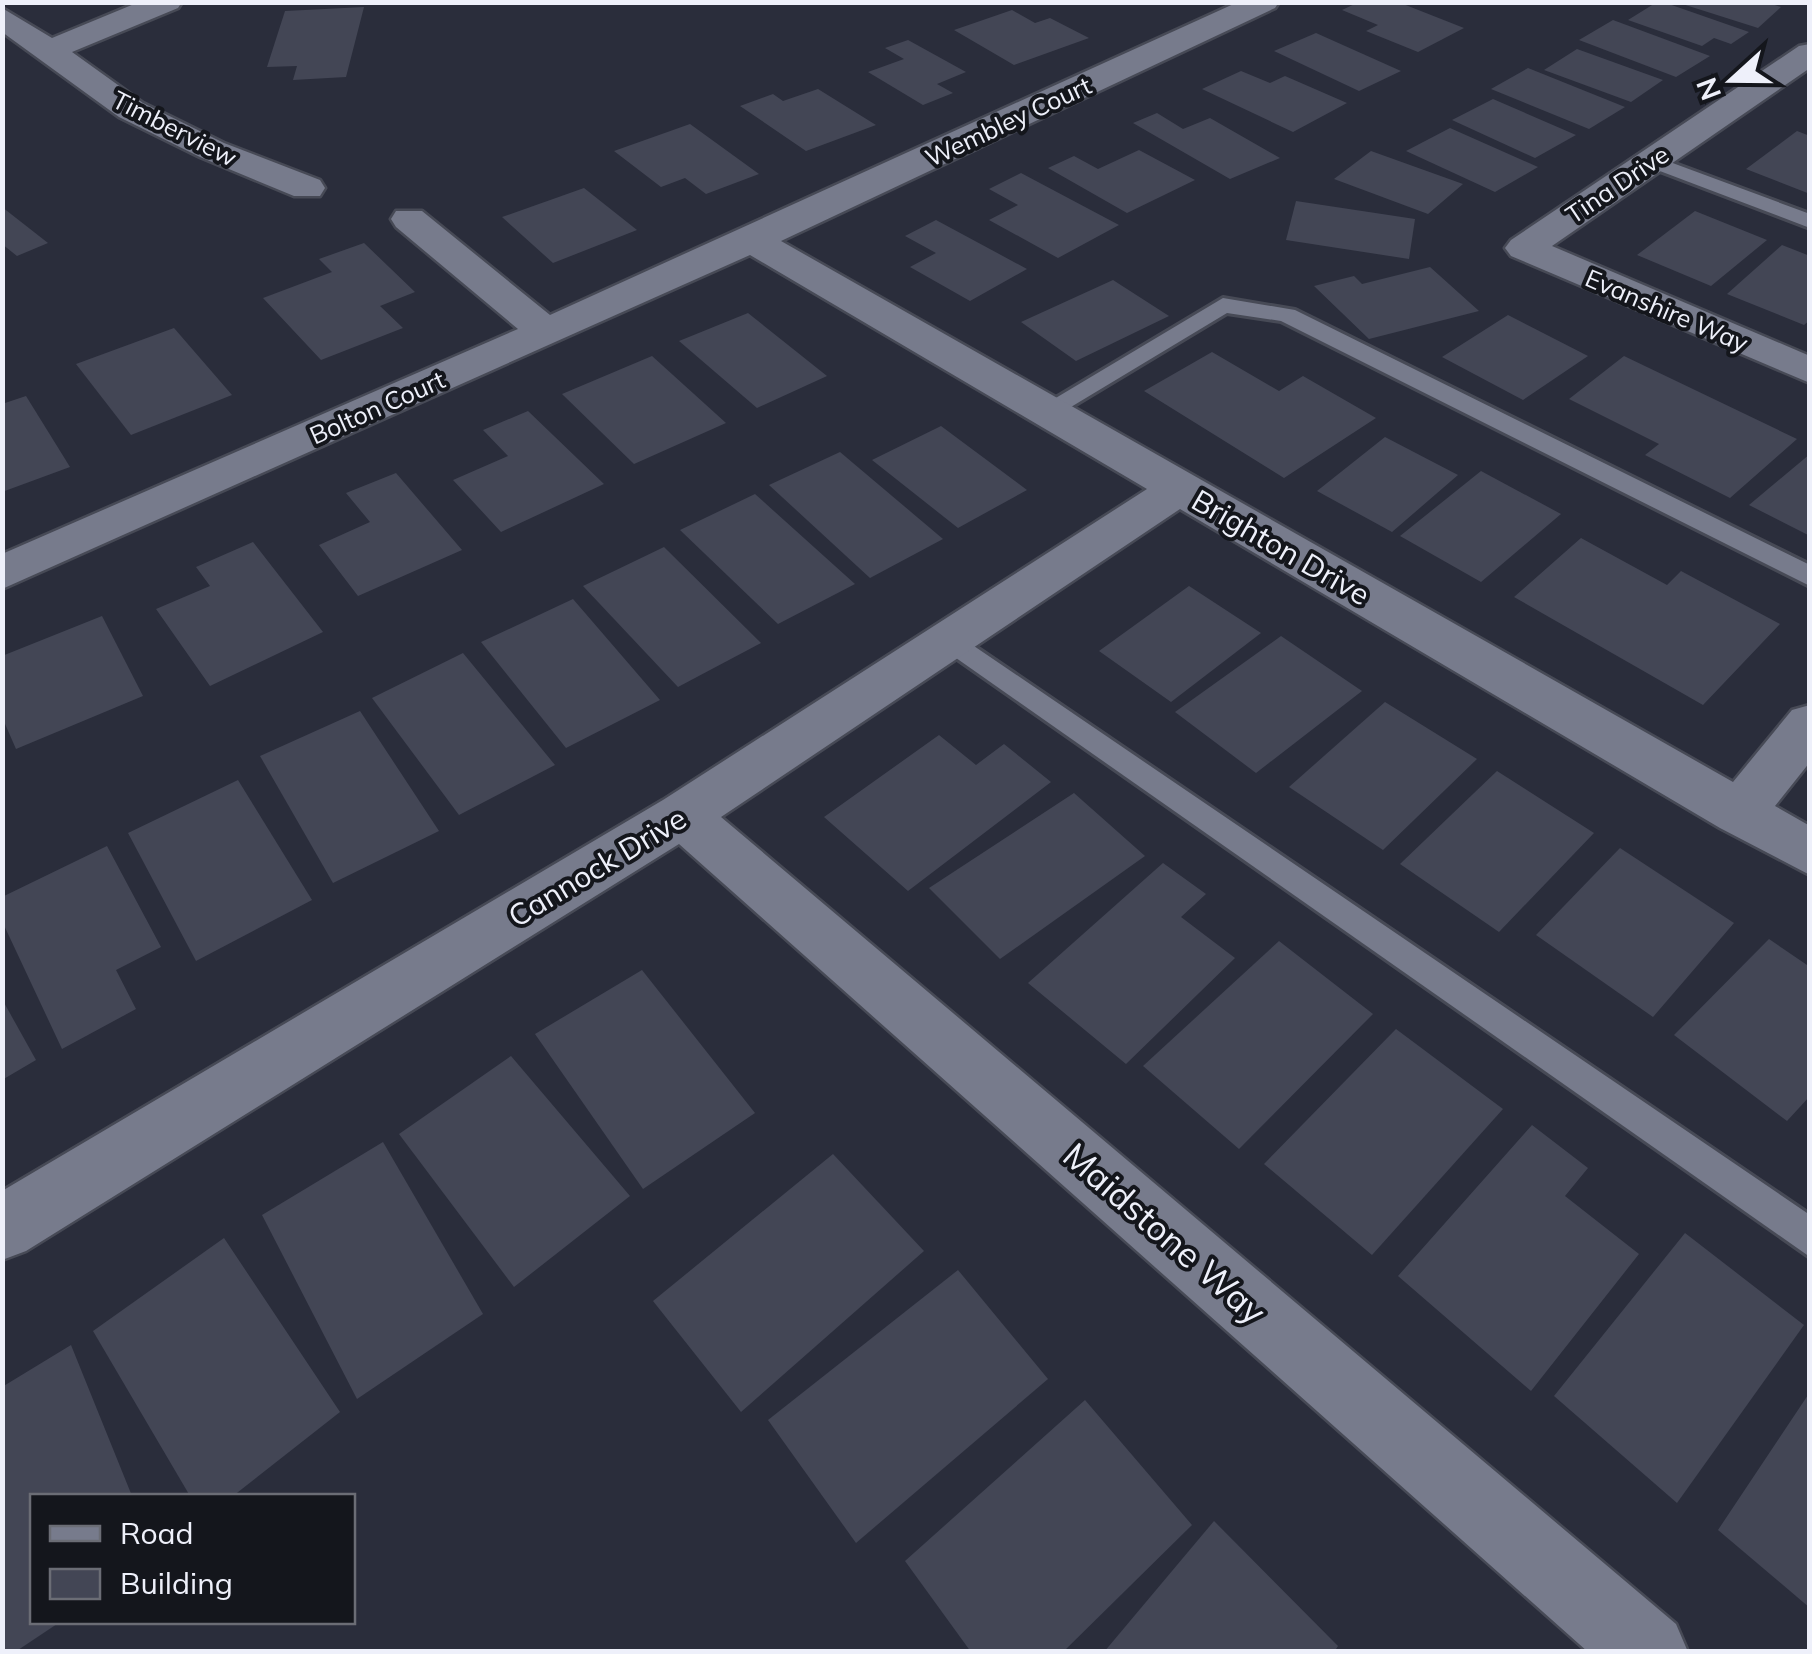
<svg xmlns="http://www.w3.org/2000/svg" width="1812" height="1654" viewBox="0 0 1812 1654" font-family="Mulish,sans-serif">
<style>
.building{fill:#434655}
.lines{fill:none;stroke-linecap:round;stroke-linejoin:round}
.service-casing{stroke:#474a56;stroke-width:6}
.minor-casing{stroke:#474a56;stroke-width:5}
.service{fill:#777b8c;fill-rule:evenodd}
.minor{fill:#777b8c;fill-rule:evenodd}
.labels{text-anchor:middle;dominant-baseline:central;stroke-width:8;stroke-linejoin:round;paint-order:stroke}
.far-street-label{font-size:25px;fill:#eef0fa;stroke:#14161c}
.street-label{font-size:30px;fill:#eef0fa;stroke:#14161c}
.near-street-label{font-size:35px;fill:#eef0fa;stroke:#14161c}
</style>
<rect width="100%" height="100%" fill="#2a2d3b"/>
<g class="building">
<polygon points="1359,2 1398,2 1464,28 1418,52 1366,31 1378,25 1342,10"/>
<polygon points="1657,2 1663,2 1749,32 1731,44 1714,38 1702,46 1628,20"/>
<polygon points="1676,2 1766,2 1781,7 1758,28"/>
<polygon points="364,7 346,77 293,80 297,66 267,67 285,11"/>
<polygon points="1012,10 1035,23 1050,18 1089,38 1014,65 954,30"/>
<polygon points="1613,20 1710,56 1676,77 1579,40"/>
<polygon points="1316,33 1401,71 1359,91 1274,51"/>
<polygon points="908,40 966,72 937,84 953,93 923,105 868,72 904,59 885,48"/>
<polygon points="1577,49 1663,80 1631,102 1544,70"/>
<polygon points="1528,68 1625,107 1589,129 1491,89"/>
<polygon points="1241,71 1270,83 1285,76 1347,103 1293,132 1202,89"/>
<polygon points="818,89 876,125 806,151 740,106 773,94 783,101"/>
<polygon points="1493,99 1576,135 1535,158 1452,120"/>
<polygon points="1157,113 1183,129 1210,118 1280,158 1230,179 1133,123"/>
<polygon points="690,124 759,174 706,194 685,178 661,187 614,151"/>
<polygon points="1450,128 1538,167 1495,192 1406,151"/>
<polygon points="1797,131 1810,136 1810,194 1746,169"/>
<polygon points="1139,150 1195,180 1127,213 1048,168 1074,156 1098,169"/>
<polygon points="1371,151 1463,184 1428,214 1334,179"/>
<polygon points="1021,173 1119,225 1058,258 989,220 1018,205 989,189"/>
<polygon points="584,188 637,230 553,263 502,217"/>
<polygon points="1296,201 1415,219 1409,259 1286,240"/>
<polygon points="2,207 48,243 17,256 2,244"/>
<polygon points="1695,211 1767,240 1711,286 1637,255"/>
<polygon points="936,220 1027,269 970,301 910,267 936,253 905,236"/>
<polygon points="364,243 415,292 380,306 403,328 321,360 263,298 332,272 319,259"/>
<polygon points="1782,245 1810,256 1810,320 1804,325 1727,294"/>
<polygon points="1430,267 1479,311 1369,339 1314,286 1354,276 1362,284"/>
<polygon points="1113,280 1169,316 1076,361 1021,322"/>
<polygon points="748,313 827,376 757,408 679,341"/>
<polygon points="1508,315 1588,356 1523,400 1442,357"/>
<polygon points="174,328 232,395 131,435 76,364"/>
<polygon points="1212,352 1279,391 1303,376 1376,418 1284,478 1144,391"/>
<polygon points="652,356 726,423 634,464 562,394"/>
<polygon points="1624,356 1797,439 1730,498 1645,455 1659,444 1569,399"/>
<polygon points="26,396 70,467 2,492 2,404"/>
<polygon points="528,411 604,484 501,532 453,480 508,456 483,430"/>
<polygon points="941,426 1027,490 958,528 872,460"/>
<polygon points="1385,437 1458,475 1392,532 1317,491"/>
<polygon points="840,452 943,539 870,578 769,485"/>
<polygon points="1810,454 1810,536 1749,505"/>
<polygon points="1481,471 1561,514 1481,582 1400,536"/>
<polygon points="396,473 462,550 358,596 319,545 370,522 346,493"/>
<polygon points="755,494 855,584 778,624 680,530"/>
<polygon points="1581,538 1667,585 1681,571 1780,624 1703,705 1514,597"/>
<polygon points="253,542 323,632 210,686 156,609 210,586 196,567"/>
<polygon points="664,547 761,643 678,687 583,586"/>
<polygon points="1189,586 1261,633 1171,702 1099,651"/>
<polygon points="573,599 660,700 566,748 481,642"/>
<polygon points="102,616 143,696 16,749 2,717 2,656"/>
<polygon points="1281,636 1362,691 1256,773 1175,712"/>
<polygon points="463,653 555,765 459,815 372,698"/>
<polygon points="1385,702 1477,759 1383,850 1289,787"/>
<polygon points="360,711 439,831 333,883 260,756"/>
<polygon points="939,735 976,765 1004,744 1051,782 908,891 824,817"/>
<polygon points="1497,771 1594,833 1499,932 1400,864"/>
<polygon points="238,780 312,900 196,961 128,833"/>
<polygon points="1074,793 1145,856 1000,959 929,888"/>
<polygon points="107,846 161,947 116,970 136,1009 62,1049 2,921 2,897"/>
<polygon points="1620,848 1734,923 1653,1017 1536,935"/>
<polygon points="1163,863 1206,894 1181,917 1235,958 1126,1064 1028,983"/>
<polygon points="1769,939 1810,967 1810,1096 1787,1121 1674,1035"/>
<polygon points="1279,941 1373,1014 1239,1149 1143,1066"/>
<polygon points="642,970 755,1113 643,1189 535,1034"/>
<polygon points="2,999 36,1060 2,1080"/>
<polygon points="1396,1029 1503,1109 1372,1255 1264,1164"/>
<polygon points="511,1056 630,1196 514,1287 399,1134"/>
<polygon points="1532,1125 1588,1168 1565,1196 1639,1254 1531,1391 1398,1276"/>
<polygon points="383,1142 483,1314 357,1399 262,1215"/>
<polygon points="833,1154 924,1251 741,1412 653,1301"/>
<polygon points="1685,1233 1804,1325 1677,1503 1554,1396"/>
<polygon points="224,1238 340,1412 233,1496 190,1496 93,1331"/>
<polygon points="958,1270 1048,1379 856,1543 768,1420"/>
<polygon points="71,1345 132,1496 32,1496 32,1622 60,1622 15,1652 2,1652 2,1387"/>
<polygon points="1810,1392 1810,1608 1718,1530"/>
<polygon points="1085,1400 1192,1525 1063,1652 971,1652 905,1561"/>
<polygon points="1214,1521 1338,1646 1334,1652 1104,1652"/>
</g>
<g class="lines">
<g class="service-casing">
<g id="service">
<polygon points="1651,155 1810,214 1810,228 1644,165 1644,157"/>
<polygon points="1223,298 1295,310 1810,565 1810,586 1281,321 1227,313 1056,416 1038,416 1034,411"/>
<polygon points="949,629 1810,1215 1810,1257 939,646 934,639 939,632"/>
</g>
</g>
<g class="minor-casing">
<g id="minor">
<polygon points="139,2 182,2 178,8 72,52 143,103 224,143 320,180 325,188 320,196 294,196 200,157 119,117 2,32 2,8 52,38"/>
<polygon points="1238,2 1279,2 1275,8 781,241 1733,782 1792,710 1810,705 1810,762 1775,806 1810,826 1810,875 1720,828 1180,509 721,817 1676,1624 1688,1652 1588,1652 679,844 26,1251 2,1260 2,1191 663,800 1147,489 750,255 2,589 2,554 518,329 396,227 391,219 396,211 422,211 550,315"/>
<polygon points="1810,44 1810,68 1552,246 1810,356 1810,383 1511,256 1505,248 1511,240 1799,46"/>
</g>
</g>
<use href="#service" class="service"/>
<use href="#minor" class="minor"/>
</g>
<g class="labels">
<g class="far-street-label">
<text transform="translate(1008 121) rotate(-25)">Wembley Court</text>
<text transform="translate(175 128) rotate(27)">Timberview</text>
<text transform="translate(1617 184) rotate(-34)">Tina Drive</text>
<text transform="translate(1667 310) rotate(23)">Evanshire Way</text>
<text transform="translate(377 407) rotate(-24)">Bolton Court</text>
</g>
<g class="street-label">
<text transform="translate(1281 547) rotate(30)">Brighton Drive</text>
<text transform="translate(597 867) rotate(-31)">Cannock Drive</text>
</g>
<g class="near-street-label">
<text transform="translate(1165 1233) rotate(41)">Maidstone Way</text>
</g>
</g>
<rect width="1812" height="1654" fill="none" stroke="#eef0fa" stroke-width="10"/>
<rect x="30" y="1494" width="325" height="130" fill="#14161c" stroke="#6b6d75" stroke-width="2.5"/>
<rect x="50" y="1526" width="50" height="15" fill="#777b8c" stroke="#6b6d75" stroke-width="2.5"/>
<text x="120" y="1544" font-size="30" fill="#eef0fa">Road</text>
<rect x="50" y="1569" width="50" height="30" fill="#434655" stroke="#6b6d75" stroke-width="2.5"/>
<text x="120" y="1594" font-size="30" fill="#eef0fa">Building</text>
<g transform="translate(1732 80) rotate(249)" stroke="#14161c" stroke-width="8" paint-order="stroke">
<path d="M0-8L18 38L0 25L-18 38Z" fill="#eef0fa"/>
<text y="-15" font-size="28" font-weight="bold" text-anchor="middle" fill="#eef0fa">N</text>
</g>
</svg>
